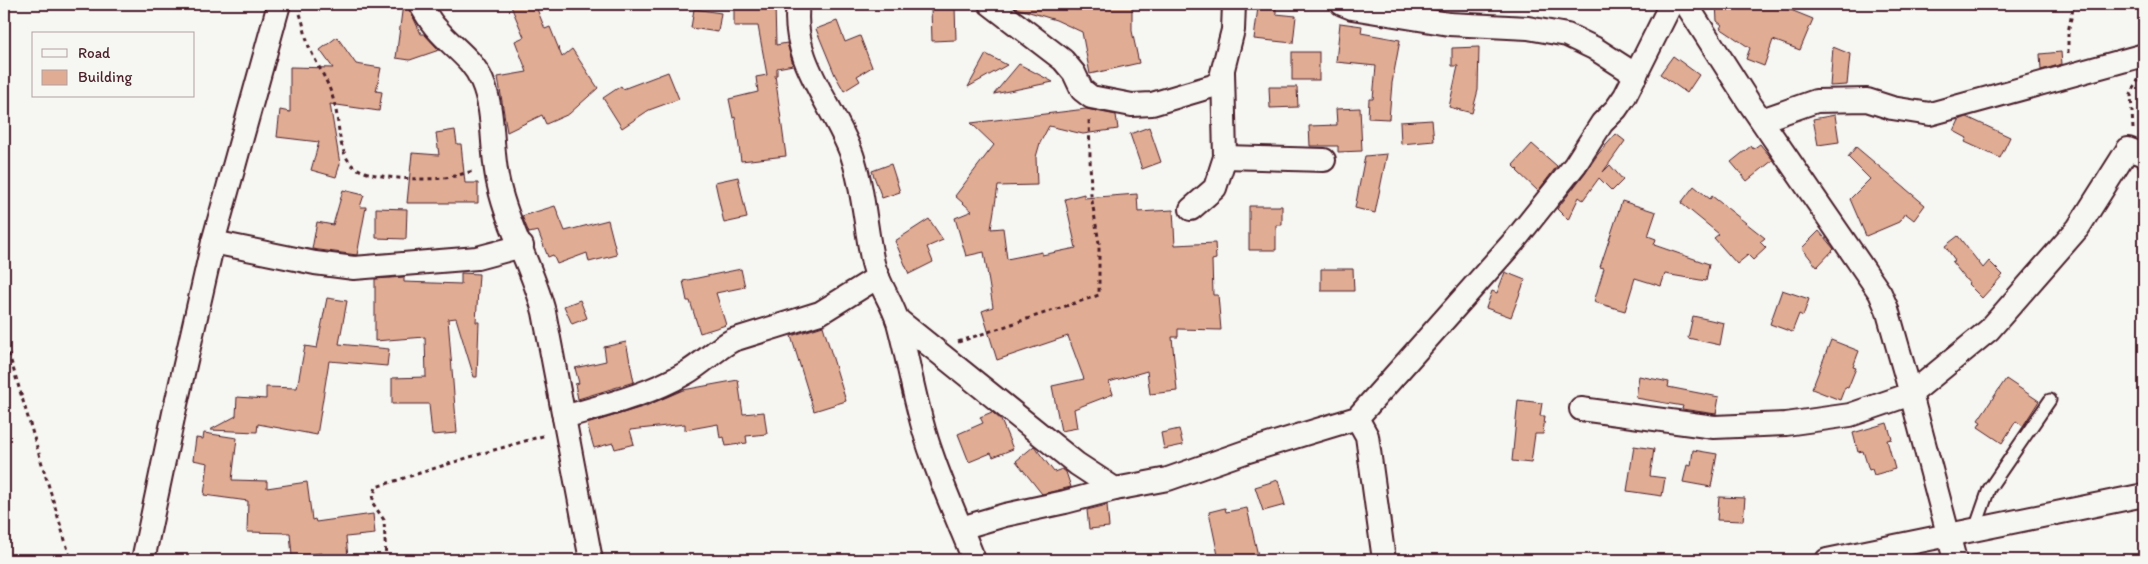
<svg xmlns="http://www.w3.org/2000/svg" width="2148" height="564" viewBox="0 0 2148 564" font-family="Itim,sans-serif">
<style>
.building{fill:#e0ac93;stroke:#4a1f2b}
.lines{fill:none;stroke-linecap:round;stroke-linejoin:round}
.service-casing{stroke:#4a1f2b;stroke-width:15}
.minor-casing{stroke:#4a1f2b;stroke-width:26}
.path{stroke:#4a1f2b;stroke-width:3;stroke-dasharray:4 4;stroke-linecap:butt}
.service{stroke:#f6f6f2;stroke-width:11}
.minor{stroke:#f6f6f2;stroke-width:22}
</style>
<rect width="100%" height="100%" fill="#f6f6f2"/>
<filter id="ink" filterUnits="userSpaceOnUse"><feTurbulence type="fractalNoise" baseFrequency=".02" numOctaves="2"/><feDisplacementMap in="SourceGraphic" scale="10" xChannelSelector="R" yChannelSelector="G"/><feConvolveMatrix kernelMatrix="1 2 1 2 8 2 1 2 1" color-interpolation-filters="sRGB"/></filter>
<g filter="url(#ink)">
<g class="building">
<polygon points="403,4 407,4 421,34 424,34 439,50 410,60 396,58"/>
<polygon points="510,4 535,4 545,29 550,27 562,57 572,49 598,88 569,114 546,124 542,115 507,132 498,77 527,72 515,41 524,37"/>
<polygon points="734,4 775,4 776,45 787,43 793,65 777,68 777,75 775,75 786,156 741,161 735,117 733,118 729,99 758,92 756,77 767,75 758,26 734,26"/>
<polygon points="1017,4 1132,4 1132,31 1139,63 1090,74 1082,32 1056,20 1016,8"/>
<polygon points="1716,4 1776,4 1813,19 1800,50 1773,40 1764,66 1746,59 1750,48 1720,28 1722,25 1717,21"/>
<polygon points="955,7 956,40 932,41 931,8"/>
<polygon points="1258,7 1276,9 1276,14 1296,16 1293,43 1254,39"/>
<polygon points="694,9 721,13 718,32 691,28"/>
<polygon points="837,21 845,42 860,36 872,67 857,76 860,81 844,91 835,75 816,29"/>
<polygon points="1340,23 1362,26 1361,33 1400,40 1392,83 1389,119 1368,118 1369,99 1373,99 1376,66 1336,62"/>
<polygon points="337,37 356,64 381,68 376,91 382,92 379,111 330,104 340,164 336,177 311,170 319,142 277,137 280,110 290,112 290,67 333,68 320,50"/>
<polygon points="1479,47 1478,90 1472,113 1449,107 1458,66 1452,66 1452,48"/>
<polygon points="1833,47 1850,54 1847,85 1830,86"/>
<rect x="1292" y="52" width="27" height="28"/>
<polygon points="2061,52 2062,64 2041,70 2040,54"/>
<polygon points="986,54 1007,65 968,87"/>
<polygon points="1673,56 1699,75 1687,93 1660,74"/>
<polygon points="1019,64 1053,82 994,94"/>
<polygon points="668,72 679,99 649,110 622,128 603,98 621,86 623,89"/>
<polygon points="1269,87 1297,87 1298,107 1270,108"/>
<polygon points="1360,108 1362,151 1338,152 1338,146 1310,146 1309,126 1337,125 1336,109"/>
<polygon points="1086,109 1116,115 1118,129 1083,134 1049,126 1040,143 1036,157 1037,185 998,186 991,229 1003,228 1007,259 1042,252 1042,255 1076,248 1065,199 1084,194 1084,198 1137,194 1138,212 1173,210 1175,245 1215,243 1216,259 1212,260 1213,295 1218,295 1221,330 1178,329 1178,337 1172,337 1177,391 1150,394 1147,371 1109,382 1113,394 1074,409 1077,428 1061,431 1052,386 1084,379 1068,336 997,360 982,311 993,307 984,252 966,256 955,218 972,211 955,196 994,145 971,123"/>
<polygon points="1835,115 1839,142 1818,145 1813,119"/>
<polygon points="1967,117 2010,137 2000,158 1965,142 1967,138 1954,131 1959,120"/>
<polygon points="1432,120 1434,141 1401,144 1400,122"/>
<polygon points="1149,127 1161,162 1142,169 1130,134"/>
<polygon points="455,130 457,144 461,144 465,183 478,183 478,203 407,203 412,153 439,155 436,133"/>
<polygon points="1616,134 1625,141 1603,172 1610,165 1623,180 1612,191 1599,178 1583,200 1579,197 1568,220 1557,209 1585,173 1598,154"/>
<polygon points="1532,144 1557,166 1538,191 1517,171 1518,170 1513,165"/>
<polygon points="1760,144 1773,160 1747,181 1731,162 1751,146 1753,149"/>
<polygon points="1856,147 1925,205 1914,220 1905,213 1899,222 1866,236 1850,199 1870,179 1848,157"/>
<polygon points="1387,154 1375,213 1355,208 1365,156"/>
<polygon points="891,164 900,192 882,198 872,171"/>
<polygon points="738,177 747,218 724,223 715,182"/>
<polygon points="1694,186 1710,199 1712,196 1765,238 1760,242 1766,248 1753,260 1748,255 1737,264 1714,238 1719,234 1681,203"/>
<polygon points="343,190 364,195 360,207 366,207 357,255 312,249 317,222 333,225"/>
<polygon points="1622,201 1656,212 1648,236 1656,239 1654,245 1709,264 1706,281 1665,274 1661,286 1635,278 1625,311 1594,302 1604,268 1600,267"/>
<polygon points="555,206 565,231 608,220 617,255 589,262 587,253 557,264 553,255 548,257 538,231 529,233 522,216"/>
<polygon points="1249,206 1282,206 1282,225 1276,225 1276,250 1249,250"/>
<polygon points="376,208 407,209 406,239 376,238"/>
<polygon points="929,219 943,240 927,247 933,262 909,274 895,241"/>
<polygon points="1819,231 1834,249 1817,267 1802,248"/>
<polygon points="1958,236 1983,268 1989,261 2003,275 1982,298 1968,284 1969,283 1952,262 1955,260 1945,246"/>
<polygon points="741,269 745,287 716,293 726,325 700,333 690,301 687,301 683,281"/>
<polygon points="1321,269 1353,269 1354,291 1321,291"/>
<polygon points="1505,272 1525,280 1511,317 1486,308 1492,291 1497,293"/>
<polygon points="461,273 479,274 476,322 479,322 477,377 474,377 456,318 448,319 457,433 432,435 429,404 392,404 392,378 426,377 425,337 375,341 375,279 404,277 404,282 461,284"/>
<polygon points="1782,290 1809,299 1803,316 1799,314 1792,332 1770,324"/>
<polygon points="327,298 347,301 339,344 389,349 387,366 329,361 317,435 258,424 257,432 210,430 236,416 237,397 266,399 266,387 297,388 305,346 317,348"/>
<polygon points="580,300 587,318 572,324 564,306"/>
<polygon points="1693,316 1724,323 1720,345 1688,338"/>
<polygon points="823,326 846,401 814,411 791,336"/>
<polygon points="1831,340 1859,351 1853,367 1856,368 1848,388 1845,387 1840,400 1812,389"/>
<polygon points="626,342 634,382 578,399 575,384 579,383 575,368 606,361 604,347"/>
<polygon points="1639,376 1669,382 1668,387 1719,397 1716,414 1682,409 1683,406 1636,398"/>
<polygon points="2006,379 2039,401 2023,426 2016,421 2002,443 1978,427 1981,422 1978,420"/>
<polygon points="738,380 743,414 764,412 767,434 746,436 747,443 726,446 724,437 720,438 718,424 685,430 685,424 630,430 634,444 615,449 613,443 594,448 587,424 646,406 683,390"/>
<polygon points="1518,400 1542,403 1540,416 1545,416 1543,434 1535,434 1531,463 1512,461"/>
<polygon points="992,412 1001,420 1013,449 993,457 991,453 969,462 958,434 983,423 980,417"/>
<polygon points="1887,423 1892,439 1887,440 1895,469 1874,475 1872,469 1869,470 1863,451 1858,452 1853,433"/>
<polygon points="1179,429 1183,445 1164,449 1161,433"/>
<polygon points="204,433 237,438 232,480 267,481 267,488 307,482 312,520 315,519 316,522 373,514 375,534 346,537 348,557 342,558 342,560 322,560 322,553 292,556 290,533 247,532 248,501 204,495 208,463 193,460 196,438 203,439"/>
<polygon points="1034,446 1054,472 1062,469 1066,472 1071,487 1042,494 1016,461"/>
<polygon points="1634,446 1654,449 1650,476 1665,478 1662,496 1627,491"/>
<polygon points="1693,450 1717,454 1711,487 1683,482 1687,465 1691,466"/>
<polygon points="1278,480 1285,505 1263,511 1255,487"/>
<polygon points="1719,497 1745,498 1743,521 1717,520"/>
<polygon points="1107,505 1109,527 1089,529 1087,510"/>
<polygon points="1225,508 1226,512 1247,508 1259,560 1219,560 1209,512"/>
</g>
<g class="lines">
<g class="service-casing">
<polyline id="service" points="1975,529 1989,489 2050,400"/>
</g>
<g class="minor-casing">
<g id="minor">
<path d="M420,4C425,12 430,22 437,29C452,47 472,58 482,81C496,113 490,152 499,186C509,230 533,268 544,312L591,560"/>
<path d="M798,4C790,61 834,105 852,155C864,190 865,227 873,263C878,284 892,302 898,322C910,366 916,412 932,455C944,490 960,525 974,560"/>
<polyline points="990,4 1063,60 1074,73 1082,90 1091,97 1132,105 1152,104 1213,86 1220,81 1233,30 1234,4"/>
<polyline points="1342,4 1352,8 1449,24 1528,28 1567,35 1594,48 1636,75"/>
<polyline points="1686,4 1748,101 1880,293 1887,309 1911,394 1955,560"/>
<polyline points="1762,120 1816,101 1867,100 1892,108 1930,114 2144,55"/>
<polyline points="1225,157 1324,160"/>
<polyline points="1191,209 1215,188 1225,157 1223,72"/>
<polyline points="213,242 315,263 354,268 477,258 522,246"/>
<polyline points="897,319 1077,464 1115,489"/>
<polyline points="1581,409 1714,427 1786,424 1850,415 1911,394 1989,330 2078,228 2128,149 2144,155"/>
<path d="M564,417C605,405 648,395 686,373C703,363 716,349 733,340L820,313L878,277"/>
<polyline points="1357,418 1367,436 1384,560"/>
<polyline points="961,528 1005,515 1065,502 1115,489 1168,479 1245,452 1357,418 1515,240 1575,165 1602,123 1616,109 1625,96 1671,4"/>
<polyline points="143,560 174,413 213,242 279,4"/>
<polyline points="1827,560 2144,495"/>
</g>
</g>
<g class="path">
<path d="M300,14C304,24 305,36 309,47C317,65 329,82 334,102C340,122 337,148 351,164C365,180 424,180 444,178C454,177 464,173 474,171"/>
<polyline points="2068,53 2068,32 2074,4"/>
<polyline points="2133,129 2131,95 2138,80"/>
<polyline points="4,338 71,560"/>
<polyline points="958,342 1099,295 1099,243 1091,195 1089,118"/>
<polyline points="386,560 384,520 372,502 376,487 470,457 546,435"/>
</g>
<use href="#service" class="service"/>
<use href="#minor" class="minor"/>
</g>
</g>
<rect width="2148" height="564" fill="none" stroke="#f6f6f2" stroke-width="20"/>
<rect x="10" y="10" width="2128" height="544" fill="none" stroke="#4a1f2b" stroke-width="2" filter="url(#ink)"/>
<rect x="32" y="32" width="162" height="65" fill="#f6f6f2" stroke="#b1a0a2"/>
<rect x="42" y="49" width="25" height="8" fill="#f6f6f2" stroke="#b1a0a2"/>
<text x="78" y="58" font-size="15" fill="#4a1f2b">Road</text>
<rect x="42" y="70" width="25" height="15" fill="#e0ac93" stroke="#b1a0a2"/>
<text x="78" y="82" font-size="15" fill="#4a1f2b">Building</text>
</svg>
